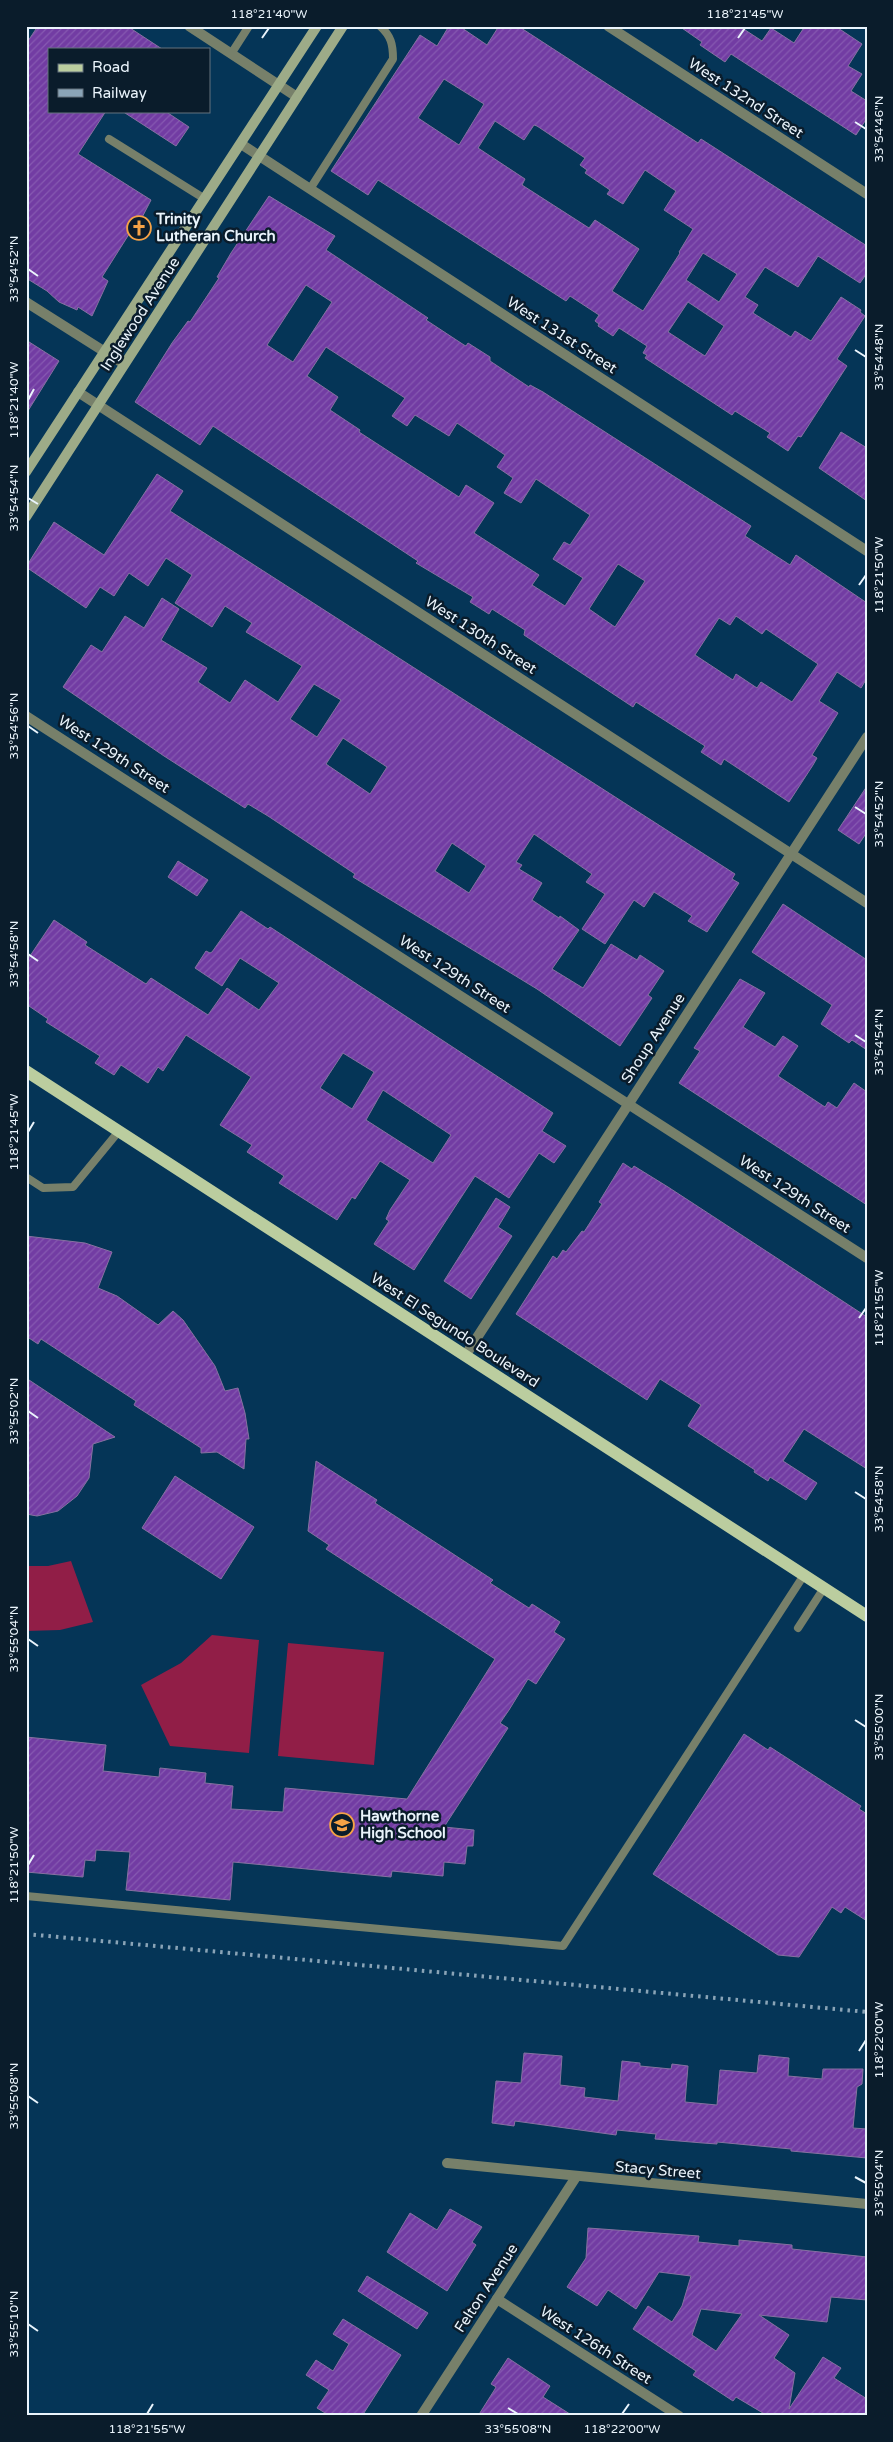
<svg xmlns="http://www.w3.org/2000/svg" width="893" height="2442" viewBox="0 0 893 2442" font-family="'Varela Round',sans-serif">
<style>
.grass{fill:#911e47}
.building{fill:url(#building-hatch);stroke:#8771a1;fill-rule:evenodd}
.lines{fill:none;stroke-linecap:round;stroke-linejoin:round}
.lane{stroke:#77806a;stroke-width:8}
.street{stroke:#77806a;stroke-width:10}
.secondary{stroke:#9dab88;stroke-width:10}
.primary{stroke:#bbcd9f;stroke-width:12}
.rail{stroke:#8aa4b7;stroke-width:4;stroke-dasharray:2.5 5;stroke-linecap:butt}
.ticks{fill:none;stroke:#eaf4fc;stroke-width:2}
.labels{text-anchor:middle;dominant-baseline:central;stroke-width:5;stroke-linejoin:round;paint-order:stroke}
.street-label{font-size:15px;fill:#eaf4fc;stroke:#0a1c2b}
.poi-label{font-size:15px;font-weight:bold;fill:#eaf4fc;stroke:#0a1c2b;text-anchor:start}
.neatline{fill:none;stroke:#eaf4fc;stroke-width:2}
.ticks-label{font-size:12px;text-anchor:middle;fill:#eaf4fc}
</style>
<defs>
<pattern id="building-hatch" width="6" height="6" patternUnits="userSpaceOnUse" patternTransform="scale(1.25)"><rect width="6" height="6" fill="#723ca3"/><path d="M-1 1l2-2M0 6l6-6M5 7l2-2" fill="none" stroke="#8659b1"/></pattern>
</defs>
<rect width="100%" height="100%" fill="#053557"/>
<g class="grass">
<polygon points="71,1561 93,1622 60,1630 26,1631 26,1566 48,1566"/>
<polygon points="212,1635 259,1640 249,1753 170,1746 141,1685 181,1663"/>
<polygon points="288,1643 384,1652 374,1765 278,1756"/>
</g>
<g class="building">
<polygon points="38,26 127,26 162,49 49,49 49,111 106,111 78,154 151,200 134,233 131,231 102,277 108,281 92,316 78,307 77,310 59,302 47,291 26,278 26,44"/>
<path d="M449,26H459L487,45L499,26H518L698,143L701,139L867,246V273L860,283L818,256L798,287L765,267L745,297L758,305L753,313L791,337L795,331L811,341L841,297L861,310L860,312L865,316L837,359L847,366L801,437L798,436L788,451L767,437L770,433L735,411L732,415L645,358L647,355L643,353L647,346L619,328L613,336L598,326L599,324L595,321L599,315L570,296L566,301L378,180L368,195L331,171L420,35L437,46ZM444,79L484,104L459,145L418,118ZM495,121L524,140L534,125L537,126L585,158L580,165L587,170L585,173L610,190L607,194L623,204L645,170L676,191L664,210L693,229L679,252L680,253L643,311L612,291L639,249L595,220L589,228L522,185L525,179L478,148ZM703,253L737,274L719,302L686,280ZM688,302L724,326L705,356L668,332Z"/>
<polygon points="679,26 739,26 762,41 771,28 794,43 805,26 835,26 862,44 848,66 862,74 851,91 867,101 867,118 856,135 731,54 725,62 700,45 702,42"/>
<polygon points="122,111 165,111 189,127 176,146"/>
<path d="M269,196L335,236L326,250L428,318L426,320L464,345L466,346L468,343L490,357V361L529,387L530,385L543,392L751,526L745,536L790,565L796,555L867,603V678L861,688L837,672L819,701L838,713L812,755L817,758L813,765L789,802L724,759L721,765L701,752L705,746L636,702L633,707L524,635L525,630L492,609L489,614L470,602L473,597L416,563L418,561L213,426L200,445L135,402L172,343L188,321L190,322L219,278L217,277L231,253ZM306,285L332,302L293,362L267,345ZM326,347L405,398L392,416L407,426L415,415L449,436L457,423L505,455L497,467L513,478L504,493L521,503L536,479L590,515L570,545L564,542L553,559L583,578L565,606L532,585L539,575L474,533L494,503L466,485L459,497L359,432L360,430L330,410L338,397L307,376ZM618,564L645,581L615,627L589,609ZM736,616L762,634L766,629L818,664L792,702L761,682L757,688L736,674L733,680L695,655L719,618L730,625Z"/>
<polygon points="26,340 59,361 26,414"/>
<polygon points="841,432 867,448 867,501 819,468"/>
<path d="M157,474L183,491L170,511L735,874L732,879L739,883L707,932L688,921L692,916L654,892L644,907L634,900L605,944L582,929L605,894L586,882L592,874L534,834L516,862L522,865L519,869L542,883L532,900L559,918L560,916L579,930L552,969L583,988L611,944L637,960L640,955L664,971L648,995L652,998L620,1046L537,989L353,877L355,874L268,816L248,804L245,808L164,756L63,687L91,645L102,652L125,616L144,628L162,598L179,609L161,640L207,668L198,682L230,703L245,680L278,702L302,666L246,632L252,623L225,606L212,627L175,603L192,575L166,558L148,586L129,573L114,596L100,587L86,608L26,567L54,522L104,555ZM314,684L341,700L317,737L290,719ZM343,738L387,767L370,794L326,764ZM452,843L486,866L469,893L435,871Z"/>
<polygon points="867,786 867,832 859,844 838,830"/>
<polygon points="178,861 208,880 197,896 168,877"/>
<polygon points="783,904 867,960 867,1050 852,1040 849,1043 821,1024 832,1005 752,952"/>
<path d="M241,911L268,929L270,927L553,1113L542,1131L566,1146L554,1163L539,1153L509,1198L475,1176L414,1270L374,1244L389,1221L386,1219L390,1210L410,1180L380,1161L355,1199L352,1197L337,1220L279,1183L284,1176L247,1152L252,1145L220,1125L251,1077L186,1035L163,1071L158,1067L148,1083L121,1065L114,1075L95,1063L100,1056L46,1022L48,1019L26,1004V962L54,920L87,942L85,945L146,984L151,978L208,1015L227,988L259,1010L279,983L240,958L222,986L195,968L206,951L210,953L212,952ZM343,1053L374,1072L352,1109L320,1088ZM383,1090L451,1135L433,1163L366,1120Z"/>
<polygon points="740,979 765,993 743,1027 775,1047 783,1036 798,1046 778,1076 825,1107 828,1102 837,1108 854,1083 867,1092 867,1205 679,1083 700,1051 694,1048"/>
<polygon points="623,1163 632,1169 634,1166 668,1187 867,1317 867,1469 804,1429 783,1461 817,1483 806,1500 770,1477 768,1481 754,1472 755,1470 688,1426 701,1405 660,1379 647,1400 516,1314 553,1256 557,1259 563,1250 566,1252 582,1231 584,1232 602,1204 599,1202"/>
<polygon points="496,1198 510,1207 498,1227 512,1236 471,1299 444,1281"/>
<polygon points="26,1236 85,1243 112,1252 98,1288 117,1296 158,1325 173,1311 183,1320 215,1366 225,1391 238,1388 245,1413 249,1439 246,1439 244,1469 217,1452 201,1453 201,1448 134,1405 136,1401 41,1339 38,1344 26,1336"/>
<polygon points="26,1378 115,1437 93,1444 89,1478 77,1496 58,1511 37,1516 26,1514"/>
<polygon points="316,1461 377,1500 375,1503 493,1580 490,1583 529,1608 532,1604 560,1622 554,1632 565,1639 536,1684 528,1679 509,1710 500,1723 508,1728 444,1827 474,1830 473,1846 467,1846 465,1864 444,1862 443,1876 392,1871 391,1877 233,1862 230,1900 126,1890 130,1852 96,1850 95,1861 85,1860 83,1877 26,1872 26,1737 106,1745 103,1771 159,1777 160,1768 206,1773 205,1783 233,1786 231,1809 283,1812 285,1788 407,1799 495,1659 326,1549 329,1545 308,1531"/>
<polygon points="175,1476 254,1527 221,1579 142,1528"/>
<polygon points="744,1734 768,1750 770,1747 861,1806 859,1809 867,1814 867,1921 845,1907 841,1913 832,1907 799,1957 778,1955 653,1874"/>
<polygon points="524,2053 562,2056 560,2085 585,2088 584,2097 618,2101 622,2061 640,2063 640,2066 671,2069 672,2064 688,2066 685,2102 717,2105 720,2070 757,2073 759,2055 789,2058 788,2076 822,2079 823,2069 863,2069 862,2084 857,2087 853,2128 867,2129 867,2158 791,2151 791,2149 717,2142 717,2144 703,2143 655,2139 656,2134 617,2130 616,2135 515,2121 514,2126 492,2123 496,2081 521,2083"/>
<polygon points="450,2209 482,2227 472,2242 476,2245 447,2291 387,2252 410,2213 437,2230"/>
<path d="M588,2228L699,2236L698,2242L739,2246V2240L792,2245V2249L867,2257V2300L831,2297L827,2322L759,2315L789,2335L774,2358L795,2373L789,2409L823,2357L841,2368L834,2378L867,2399V2416H768L736,2397L733,2401L707,2384L693,2375L696,2371L633,2329L648,2306L672,2322L682,2306L691,2276L659,2272L636,2309L608,2290L597,2306L567,2287L586,2258ZM701,2309L742,2314L716,2351L692,2335Z"/>
<polygon points="367,2276 428,2313 417,2329 358,2291"/>
<polygon points="343,2319 401,2355 362,2416 330,2416 317,2408 329,2390 306,2375 316,2360 333,2371 349,2344 333,2334"/>
<polygon points="508,2358 550,2386 543,2397 573,2416 478,2416 495,2389 496,2387 491,2384"/>
</g>
<g class="lines">
<g class="lane">
<polyline points="231,54 249,26"/>
<polyline points="109,139 205,199"/>
<path d="M310,189L393,59C393,44 391,36 380,26"/>
<polyline points="26,1177 43,1188 73,1187 119,1131"/>
<polyline points="798,1628 824,1588"/>
<polyline points="26,1896 563,1946 804,1575"/>
</g>
<g class="street">
<polyline points="189,26 297,97"/>
<polyline points="608,26 867,194"/>
<polyline points="241,144 867,551"/>
<polyline points="26,302 124,364"/>
<polyline points="78,392 867,903"/>
<polyline points="26,716 867,1258"/>
<polyline points="465,1356 867,737"/>
<polyline points="447,2163 867,2204"/>
<polyline points="497,2299 679,2416"/>
<polyline points="421,2416 576,2177"/>
</g>
<g class="secondary">
<polyline points="26,472 317,26"/>
<polyline points="26,517 343,26"/>
</g>
<polyline class="primary" points="26,1071 867,1616"/>
<polyline class="rail" points="26,1934 867,2012"/>
</g>
<path class="ticks" d="M262,38L269,28M738,38L745,28M855,122L866,129M28,269L38,276M855,350L866,357M28,400L34,389M28,498L38,504M859,585L866,575M28,726L38,733M855,807L866,814M28,954L38,961M855,1035L866,1042M28,1132L34,1122M859,1318L866,1308M28,1411L38,1418M855,1492L866,1499M28,1639L38,1646M855,1720L866,1727M28,1865L34,1855M859,2051L866,2040M28,2096L38,2103M855,2177L866,2183M28,2324L38,2331M508,2408L518,2414M147,2414L153,2404M622,2414L629,2404"/>
<defs>
<g id="church-ring" transform="scale(1.25)"><circle r="9.5" fill="#0a1c2b" stroke="#f6a246" stroke-width="1.5"/><path d="M-1.2-6h2.4v3.5h3.3v2.4h-3.3V6h-2.4V-.1h-3.3v-2.4h3.3Z" fill="#f6a246"/></g>
<g id="school-ring" transform="scale(1.25)"><circle r="9.5" fill="#0a1c2b" stroke="#f6a246" stroke-width="1.5"/><path d="M0-5L7-2L0 1L-7-2ZM-4 1L0 2.5L4 1V4Q0 6-4 4Z" fill="#f6a246"/></g>
</defs>
<g fill-rule="evenodd">
<use href="#church-ring" x="139" y="228"/>
<use href="#school-ring" x="342" y="1825"/>
</g>
<g class="labels">
<g class="street-label">
<text transform="translate(746 98) rotate(33)">West 132nd Street</text>
<text transform="translate(140 314) rotate(-57)">Inglewood Avenue</text>
<text transform="translate(562 335) rotate(33)">West 131st Street</text>
<text transform="translate(481 635) rotate(33)">West 130th Street</text>
<text transform="translate(114 754) rotate(33)">West 129th Street</text>
<text transform="translate(455 974) rotate(33)">West 129th Street</text>
<text transform="translate(653 1038) rotate(-57)">Shoup Avenue</text>
<text transform="translate(795 1194) rotate(33)">West 129th Street</text>
<text transform="translate(455 1330) rotate(33)">West El Segundo Boulevard</text>
<text transform="translate(658 2170) rotate(5)">Stacy Street</text>
<text transform="translate(486 2288) rotate(-57)">Felton Avenue</text>
<text transform="translate(596 2345) rotate(33)">West 126th Street</text>
</g>
<g class="poi-label">
<text x="156" y="219">Trinity<tspan x="156" dy="17">Lutheran Church</tspan></text>
<text x="360" y="1816">Hawthorne<tspan x="360" dy="17">High School</tspan></text>
</g>
</g>
<rect width="893" height="2442" fill="none" stroke="#0a1c2b" stroke-width="55"/>
<rect x="48" y="48" width="162" height="65" fill="#0a1c2b" stroke="#64727f"/>
<rect x="58" y="64" width="25" height="8" fill="#bbcd9f" stroke="#64727f"/>
<text x="92" y="72" font-size="15" fill="#eaf4fc">Road</text>
<rect x="58" y="89" width="25" height="8" fill="#8aa4b7" stroke="#64727f"/>
<text x="92" y="98" font-size="15" fill="#eaf4fc">Railway</text>
<rect x="28" y="28" width="838" height="2386" class="neatline"/>
<g class="ticks-label">
<text x="269" y="18">118°21'40"W</text>
<text x="745" y="18">118°21'45"W</text>
<text transform="translate(879 129) rotate(-90)" y="4">33°54'46"N</text>
<text transform="translate(14 269) rotate(-90)" y="4">33°54'52"N</text>
<text transform="translate(879 357) rotate(-90)" y="4">33°54'48"N</text>
<text transform="translate(14 400) rotate(-90)" y="4">118°21'40"W</text>
<text transform="translate(14 498) rotate(-90)" y="4">33°54'54"N</text>
<text transform="translate(879 575) rotate(-90)" y="4">118°21'50"W</text>
<text transform="translate(14 726) rotate(-90)" y="4">33°54'56"N</text>
<text transform="translate(879 814) rotate(-90)" y="4">33°54'52"N</text>
<text transform="translate(14 954) rotate(-90)" y="4">33°54'58"N</text>
<text transform="translate(879 1042) rotate(-90)" y="4">33°54'54"N</text>
<text transform="translate(14 1132) rotate(-90)" y="4">118°21'45"W</text>
<text transform="translate(879 1308) rotate(-90)" y="4">118°21'55"W</text>
<text transform="translate(14 1411) rotate(-90)" y="4">33°55'02"N</text>
<text transform="translate(879 1499) rotate(-90)" y="4">33°54'58"N</text>
<text transform="translate(14 1639) rotate(-90)" y="4">33°55'04"N</text>
<text transform="translate(879 1727) rotate(-90)" y="4">33°55'00"N</text>
<text transform="translate(14 1865) rotate(-90)" y="4">118°21'50"W</text>
<text transform="translate(879 2040) rotate(-90)" y="4">118°22'00"W</text>
<text transform="translate(14 2096) rotate(-90)" y="4">33°55'08"N</text>
<text transform="translate(879 2183) rotate(-90)" y="4">33°55'04"N</text>
<text transform="translate(14 2324) rotate(-90)" y="4">33°55'10"N</text>
<text x="147" y="2433">118°21'55"W</text>
<text x="518" y="2433">33°55'08"N</text>
<text x="622" y="2433">118°22'00"W</text>
</g>
</svg>
